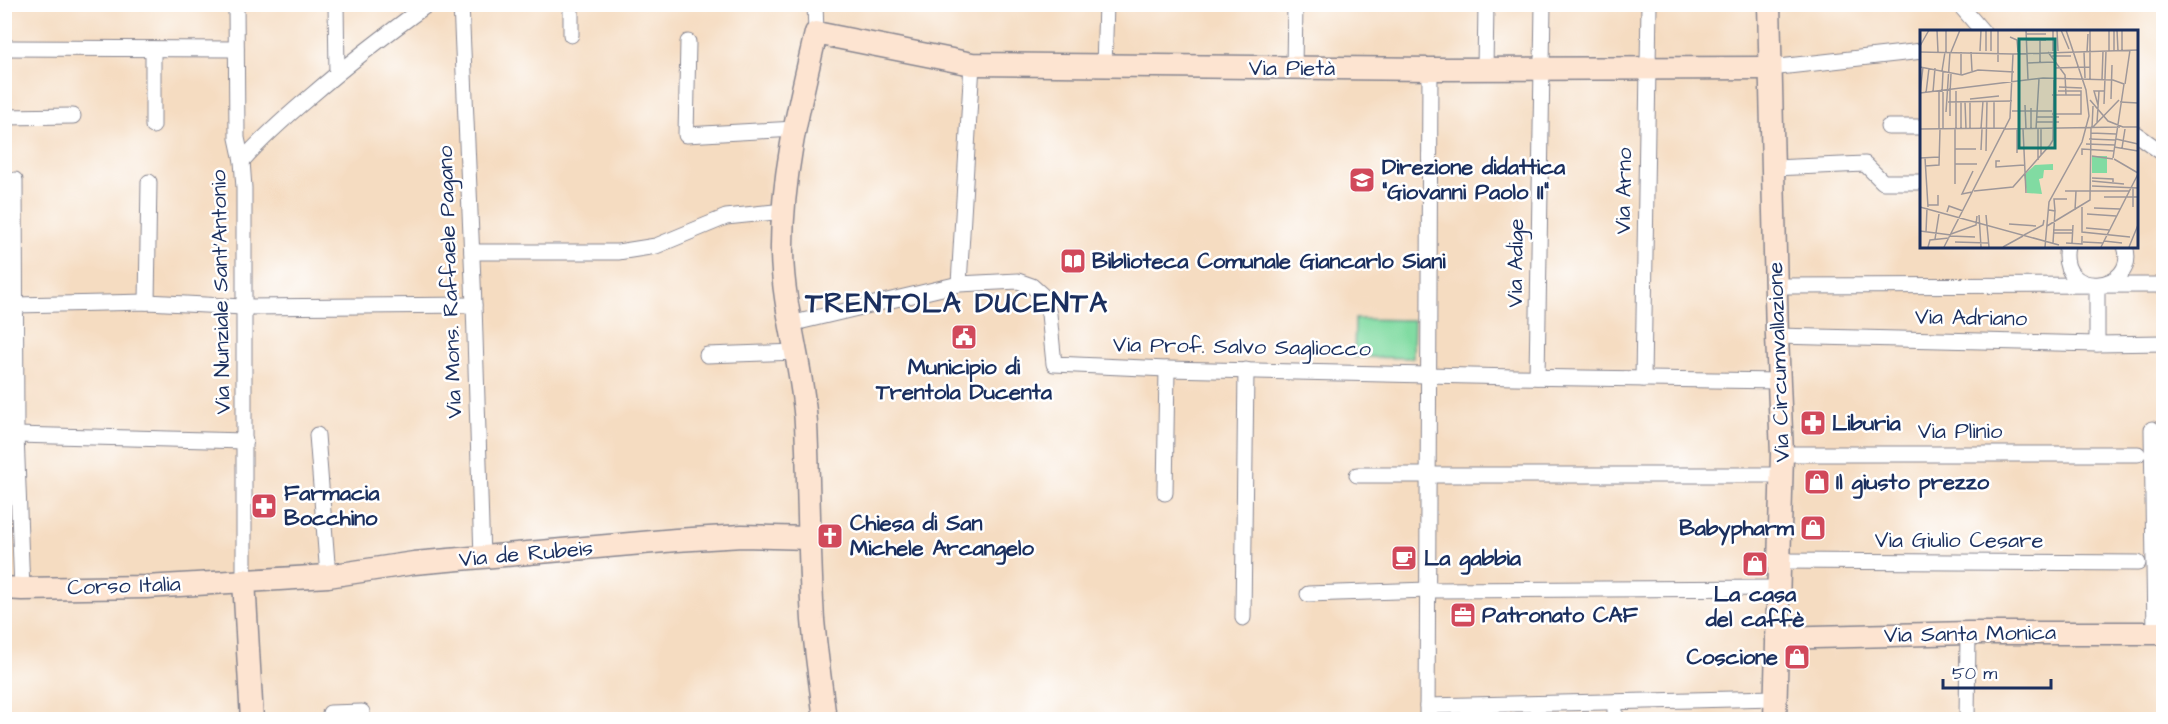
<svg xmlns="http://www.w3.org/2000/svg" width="2168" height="724" viewBox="0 0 2168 724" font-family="'Architects Daughter',sans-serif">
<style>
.green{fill:#81dba2;stroke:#4e8580;stroke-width:1.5}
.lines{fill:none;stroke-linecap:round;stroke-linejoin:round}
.street-casing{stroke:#888690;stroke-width:17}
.secondary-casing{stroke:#888690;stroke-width:25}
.street{stroke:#fff;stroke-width:15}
.secondary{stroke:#fde4d1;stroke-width:22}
.labels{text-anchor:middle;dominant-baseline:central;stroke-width:5;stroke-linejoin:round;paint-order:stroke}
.street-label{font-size:22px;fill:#1b2f5e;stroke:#fff}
.poi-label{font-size:22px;font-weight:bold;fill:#1b2f5e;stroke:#fff;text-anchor:start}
.district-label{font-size:28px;font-weight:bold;letter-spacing:1.5px;fill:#1b2f5e;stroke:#fff}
.inset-road{fill:none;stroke:#9e9799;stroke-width:1.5}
.view{fill:#0f766e;fill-opacity:0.15;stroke:#0f766e;stroke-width:3}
.inset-edge{fill:none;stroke:#1b2f5e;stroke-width:3}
</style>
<rect width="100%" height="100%" fill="#fff"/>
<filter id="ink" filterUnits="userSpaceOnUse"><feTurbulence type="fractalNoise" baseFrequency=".0167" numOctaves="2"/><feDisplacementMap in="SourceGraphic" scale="12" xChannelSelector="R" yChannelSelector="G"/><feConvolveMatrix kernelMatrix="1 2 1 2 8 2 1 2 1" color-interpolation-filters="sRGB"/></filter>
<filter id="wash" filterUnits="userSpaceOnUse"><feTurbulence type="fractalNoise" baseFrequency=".008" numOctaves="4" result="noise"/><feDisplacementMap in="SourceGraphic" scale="24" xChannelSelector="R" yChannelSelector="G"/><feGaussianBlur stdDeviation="1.35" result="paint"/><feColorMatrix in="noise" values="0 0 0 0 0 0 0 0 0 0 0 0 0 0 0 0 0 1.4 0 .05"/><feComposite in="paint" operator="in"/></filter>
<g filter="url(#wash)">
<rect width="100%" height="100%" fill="#f5dcc1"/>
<polygon class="green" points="1355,319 1414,320 1413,358 1354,357"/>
</g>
<g filter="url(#ink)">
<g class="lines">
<g class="street-casing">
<g id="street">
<polyline points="236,4 237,138 242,161 244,188 244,580"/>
<polyline points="336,4 337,73"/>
<polyline points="461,4 474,305 482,558"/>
<polyline points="815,4 816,33"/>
<polyline points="1959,4 1983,32"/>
<polyline points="571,35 571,4"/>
<polyline points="688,42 686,135 795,129"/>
<polyline points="4,48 236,49"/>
<polyline points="153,49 153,126"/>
<polyline points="1104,67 1106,4"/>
<polyline points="1294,68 1295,4"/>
<polyline points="1770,68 1922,51"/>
<polyline points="1485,69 1486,4"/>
<polyline points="4,117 73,116"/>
<polyline points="1888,127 1922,127"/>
<polyline points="2136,134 2164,154"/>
<path d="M242,161C264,136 287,116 312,95C350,62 388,33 428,4"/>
<polyline points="1773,168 1865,164 1883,182 1922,182"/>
<polyline points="15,180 16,435 22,589"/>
<path d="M2067,246C2056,301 2140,293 2125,246"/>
<polyline points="472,252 618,252 656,246 726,217 784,211"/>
<polyline points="959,284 972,64"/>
<polyline points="1777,286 2164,285"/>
<polyline points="147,302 149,182"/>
<polyline points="16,305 147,302 243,307 474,305"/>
<polyline points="790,324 959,284 1018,281 1032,286 1042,295 1049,314 1054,364 1167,369 1515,377 1779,381"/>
<polyline points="1777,336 2097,344 2164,343"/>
<polyline points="2097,344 2097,286"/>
<polyline points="707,355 797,352"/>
<polyline points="1537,377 1543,4"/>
<polyline points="1643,379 1649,4"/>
<polyline points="2152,429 2155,633"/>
<polyline points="16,435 245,441"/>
<polyline points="317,435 328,576"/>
<polyline points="1782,454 2138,454"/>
<polyline points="1357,475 1782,475"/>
<polyline points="1165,493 1167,369"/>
<polyline points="1780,561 2138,563"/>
<polyline points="1308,594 1428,590 1780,588"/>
<polyline points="1243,618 1246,370"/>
<polyline points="1615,702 1615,720"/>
<polyline points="1427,706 1776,698"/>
<polyline points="330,720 330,713 362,712"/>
<polyline points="1427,720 1430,69"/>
<polyline points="1967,720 1968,633"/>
</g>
</g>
<g class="secondary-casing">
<g id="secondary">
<polyline points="1769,4 1777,336 1782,454 1775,720"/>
<polyline points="244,580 252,720"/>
<polyline points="4,588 22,589 146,587 328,576 414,563 676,540 742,536 809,538"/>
<polyline points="1777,638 1968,633 2164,633"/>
<path d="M825,720C821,686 816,653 813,620C809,555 809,489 806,424C803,367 783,311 782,253C781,178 799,105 816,33L972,64L1430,69L1770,68"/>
</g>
</g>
<use href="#street" class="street"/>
<use href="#secondary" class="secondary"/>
</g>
</g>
<defs>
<g id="school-square" transform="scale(1.35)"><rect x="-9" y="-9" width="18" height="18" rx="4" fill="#d1495b" stroke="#fff"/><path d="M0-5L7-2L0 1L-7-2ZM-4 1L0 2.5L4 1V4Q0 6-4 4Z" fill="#fff"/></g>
<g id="library-square" transform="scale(1.35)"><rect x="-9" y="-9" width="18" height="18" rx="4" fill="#d1495b" stroke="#fff"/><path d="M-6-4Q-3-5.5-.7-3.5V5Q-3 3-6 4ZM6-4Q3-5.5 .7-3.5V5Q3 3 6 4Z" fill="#fff"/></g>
<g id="civic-square" transform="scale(1.35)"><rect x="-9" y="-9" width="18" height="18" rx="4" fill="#d1495b" stroke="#fff"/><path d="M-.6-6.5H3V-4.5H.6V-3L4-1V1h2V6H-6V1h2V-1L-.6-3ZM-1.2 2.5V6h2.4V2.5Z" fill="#fff"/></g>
<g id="pharmacy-square" transform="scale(1.35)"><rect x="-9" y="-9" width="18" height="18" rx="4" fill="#d1495b" stroke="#fff"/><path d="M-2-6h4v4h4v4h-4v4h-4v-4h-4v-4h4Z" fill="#fff"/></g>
<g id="shop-square" transform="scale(1.35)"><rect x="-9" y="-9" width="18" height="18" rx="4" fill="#d1495b" stroke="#fff"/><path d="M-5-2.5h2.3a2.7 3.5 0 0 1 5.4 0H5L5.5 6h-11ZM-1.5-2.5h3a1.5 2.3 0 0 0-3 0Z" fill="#fff"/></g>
<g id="church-square" transform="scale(1.35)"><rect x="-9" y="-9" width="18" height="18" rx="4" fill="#d1495b" stroke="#fff"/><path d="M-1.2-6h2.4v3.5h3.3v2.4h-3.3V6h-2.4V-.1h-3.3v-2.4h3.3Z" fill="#fff"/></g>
<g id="cafe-square" transform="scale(1.35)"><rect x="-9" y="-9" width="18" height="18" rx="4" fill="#d1495b" stroke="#fff"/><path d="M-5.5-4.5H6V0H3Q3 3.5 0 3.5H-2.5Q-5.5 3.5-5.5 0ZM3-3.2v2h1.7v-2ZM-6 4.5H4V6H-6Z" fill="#fff"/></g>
<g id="office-square" transform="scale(1.35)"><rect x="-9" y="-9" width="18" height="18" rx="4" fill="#d1495b" stroke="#fff"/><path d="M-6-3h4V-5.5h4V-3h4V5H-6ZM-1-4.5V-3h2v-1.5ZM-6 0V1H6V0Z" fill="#fff"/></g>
</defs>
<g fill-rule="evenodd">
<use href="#school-square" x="1362" y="180"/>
<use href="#library-square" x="1073" y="261"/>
<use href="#civic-square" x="964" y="337"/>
<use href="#pharmacy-square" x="1813" y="423"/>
<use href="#shop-square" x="1817" y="482"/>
<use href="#pharmacy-square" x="264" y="506"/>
<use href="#shop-square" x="1813" y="528"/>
<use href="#church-square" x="830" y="536"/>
<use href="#cafe-square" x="1404" y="558"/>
<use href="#shop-square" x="1755" y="564"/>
<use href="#office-square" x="1463" y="615"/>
<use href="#shop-square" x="1797" y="657"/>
</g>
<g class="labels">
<g class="street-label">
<text x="1292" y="68">Via Pietà</text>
<text transform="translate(1624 191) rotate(-89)">Via Arno</text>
<text transform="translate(1516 263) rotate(-89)">Via Adige</text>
<text transform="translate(450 282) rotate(-92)">Via Mons. Raffaele Pagano</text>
<text transform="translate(221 292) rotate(-91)">Via Nunziale Sant'Antonio</text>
<text transform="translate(1971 318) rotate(1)">Via Adriano</text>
<text transform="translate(1242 347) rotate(1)">Via Prof. Salvo Sagliocco</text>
<text transform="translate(1779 362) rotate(-92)">Via Circumvallazione</text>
<text x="1960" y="431">Via Plinio</text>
<text x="1959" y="540">Via Giulio Cesare</text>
<text transform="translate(526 554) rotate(-5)">Via de Rubeis</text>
<text transform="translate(124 586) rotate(-2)">Corso Italia</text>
<text transform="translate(1970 634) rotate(-1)">Via Santa Monica</text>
</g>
<g class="poi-label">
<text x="1382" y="167">Direzione didattica<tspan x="1382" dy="25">"Giovanni Paolo II"</tspan></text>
<text x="1092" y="261">Biblioteca Comunale Giancarlo Siani</text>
<text x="964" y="367" text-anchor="middle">Municipio di<tspan x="964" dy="25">Trentola Ducenta</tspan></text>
<text x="1832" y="423">Liburia</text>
<text x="1836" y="482">Il giusto prezzo</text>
<text x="284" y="493">Farmacia<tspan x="284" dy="25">Bocchino</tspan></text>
<text x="850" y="523">Chiesa di San<tspan x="850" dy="25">Michele Arcangelo</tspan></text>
<text x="1794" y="528" text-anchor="end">Babypharm</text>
<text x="1424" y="558">La gabbia</text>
<text x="1755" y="594" text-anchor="middle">La casa<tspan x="1755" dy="25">del caffè</tspan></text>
<text x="1482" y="615">Patronato CAF</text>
<text x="1778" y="657" text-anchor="end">Coscione</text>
</g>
<g class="district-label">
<text x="957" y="303">TRENTOLA DUCENTA</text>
</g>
</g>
<g transform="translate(1920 30)">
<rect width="218" height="218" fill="#f5dcc1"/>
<path d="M172,126H187V143H172ZM133,134V140H124L123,148L119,149L122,164L107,163L104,145L115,135Z" fill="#81dba2"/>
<path class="inset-road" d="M17,0L18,22M78,0V32M106,0L108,50M137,0L138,21M141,0L149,19M189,0V21M194,0V21M197,0L198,21M202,0V21M106,4H126M90,7L97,10L98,22M106,10H126M120,10V33M0,16L9,0M60,21L61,0M66,21V0M71,21V0M133,21V0M0,22L93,24M26,22V0M31,22L40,0M51,22L52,41M128,22L145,45L146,65M164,22L165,48M167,22L168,4M170,22V50M170,22V0M93,24L218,20M132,26H151M107,33L135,32M0,37L42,45L58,40L94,42M134,38L170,37M22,41L25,22M41,45V22M182,50L183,21M205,54L210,20M139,57L162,58M36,61V99M13,62L15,38M19,62V99M22,62L23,42M23,62V99M30,62L31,44M0,63L123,48L193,50L204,54M0,63L3,37M6,63L9,38M132,65H161M50,69L79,66M191,69L192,35M170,70L188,91L203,97H218M28,72L92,71M41,72V99M45,72L46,99M200,72L218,73M184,74L186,21M105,75L106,99M178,75L174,61H185M111,78V99M92,81H132M26,82L30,22M132,84H161V61H138M30,86V62M116,87H139M116,92H139M177,93L179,61M74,98V71M172,98L199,70M172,98L173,76M0,99L86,98M50,99V72M61,99L63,71M85,99L200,97M97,99V123M103,99L106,163M116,99L119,49M121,99V125M171,103L196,104M169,109L195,110M196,109L218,114M166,114L195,115M194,117L218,121M202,118L205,99M35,119H56M61,120L62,99M66,121L67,71M162,125V119L194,121M172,126L193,129M0,128L19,127M5,128L8,177M193,128L204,54M194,129L218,143M118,130V99M80,131H76V137L104,135M35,134H57M5,136L19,135L20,99M172,148L193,149V152M172,151L204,154M35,154V99M172,156L218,158M54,161L93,157L130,115L133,110L134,50M145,161H209M52,162L42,164L53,141M184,167H218M8,175H18V165M0,177L139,215M162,177V202L210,207M213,177V158M174,178L200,179M129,180L135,181L133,213M155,180L156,161M135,181L134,169H147M27,182L29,176L43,181M167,184L196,186M59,185L61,217M66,185L69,217M89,194L116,196M127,196L170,170L171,98M166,198L189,200M133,200H152M0,201L31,205M6,202L7,178M133,203H152M31,204L56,195L57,186M104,205L123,195L124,190M30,206L55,207M15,209L19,184M184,211L202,213M35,212L69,213M163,212L183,213M146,213L162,214V206M152,213L153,195M8,217L10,210L29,208M24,217L90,88L93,24M83,217L103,206M125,217L129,172L162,112L169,86L166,60L146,0M181,217L218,144M209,217L218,195"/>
<path class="view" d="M99,9H135V118H99Z"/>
<rect width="218" height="218" class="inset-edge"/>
</g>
<rect width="2168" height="724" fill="none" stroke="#fff" stroke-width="24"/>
<path d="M1943 679v9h108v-9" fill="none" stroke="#1b2f5e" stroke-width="3"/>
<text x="1952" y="679" font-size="18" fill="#1b2f5e" stroke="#ffffff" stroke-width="4.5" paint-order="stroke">50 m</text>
</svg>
